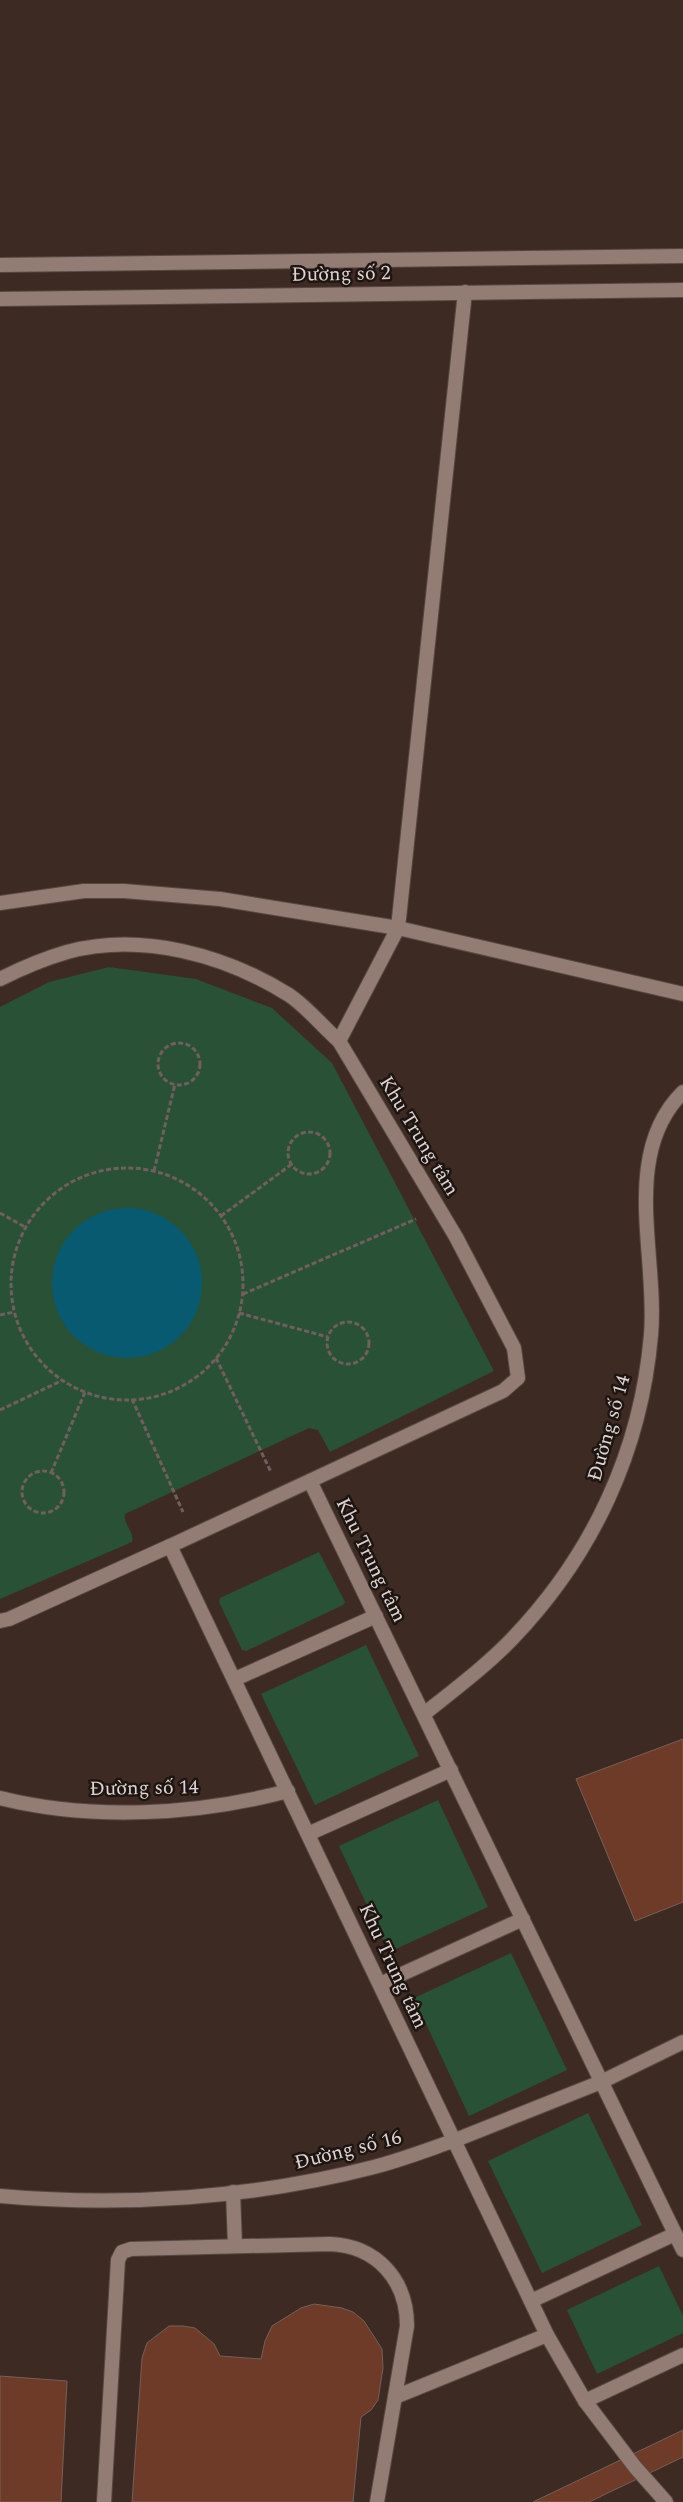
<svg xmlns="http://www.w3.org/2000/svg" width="683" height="2502" viewBox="0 0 683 2502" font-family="Spectral,serif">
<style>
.green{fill:#295136}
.water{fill:#085a71}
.building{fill:#6e3b28;stroke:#756058}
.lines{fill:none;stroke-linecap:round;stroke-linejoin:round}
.service-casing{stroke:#584843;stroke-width:16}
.minor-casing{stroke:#584843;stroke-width:16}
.path{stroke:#71605a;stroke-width:3;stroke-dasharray:5 2.5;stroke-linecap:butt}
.service{stroke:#927c74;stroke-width:14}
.minor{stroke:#927c74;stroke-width:14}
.labels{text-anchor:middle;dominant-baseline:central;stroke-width:5;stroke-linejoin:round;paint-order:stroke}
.street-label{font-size:20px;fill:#e1d4d0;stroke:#1d1512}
</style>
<rect width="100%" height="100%" fill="#3d2a23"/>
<g class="green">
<path d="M109,967L196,979L272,1008L332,1063L494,1371L330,1452L318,1430L309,1428L125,1514C123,1524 135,1532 132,1542L0,1599V1007L49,982Z"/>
<polygon points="319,1552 345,1602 343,1605 246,1651 242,1650 219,1602 220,1598"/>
<polygon points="366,1645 419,1756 315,1805 261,1694"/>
<polygon points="438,1800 488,1907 389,1952 339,1846"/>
<polygon points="511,1953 567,2070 469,2116 414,1998"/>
<polygon points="588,2113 642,2225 542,2273 488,2161"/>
<polygon points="659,2266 683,2316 683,2333 597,2374 567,2310"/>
</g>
<circle class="water" cx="127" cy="1283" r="75"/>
<g class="building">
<polygon points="683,1739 683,1902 635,1921 576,1779"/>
<polygon points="314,2304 342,2308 353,2312 364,2321 382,2349 383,2368 378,2400 371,2410 361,2417 353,2502 132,2502 142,2358 147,2343 169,2326 183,2326 195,2328 214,2344 220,2356 261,2359 265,2341 272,2326 301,2308"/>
<polygon points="0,2376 67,2381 61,2502 0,2502"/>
<polygon points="683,2430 683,2457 589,2502 533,2502"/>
</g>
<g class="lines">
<g class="service-casing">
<g id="service">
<polyline points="465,292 398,928 339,1041 456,1237 514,1348 518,1378 503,1391 170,1546 547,2335 585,2401 635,2467 666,2502"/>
<polyline points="0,903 84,891 124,891 220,899 398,928 683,994"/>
<polyline points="310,1481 683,2250"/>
<polyline points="235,1679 376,1616"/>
<polyline points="308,1834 451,1770"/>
<polyline points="380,1984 523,1919"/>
<polyline points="453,2141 601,2082 683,2042"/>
<polyline points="233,2192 235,2246"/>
<polyline points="531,2301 675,2234"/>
<polyline points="395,2397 547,2335"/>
<polyline points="585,2401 683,2355"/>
<path d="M104,2502L118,2260L122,2252L131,2249L330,2244C377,2246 407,2280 407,2326L377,2502"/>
</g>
</g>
<g class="minor-casing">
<g id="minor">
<polyline points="0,265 683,256"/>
<polyline points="0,299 683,290"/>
<path d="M0,979C22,968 43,959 67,952C142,932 225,955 289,995C307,1007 323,1027 339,1041"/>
<polyline points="0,1621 9,1619 170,1546"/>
<path d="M424,1714C454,1690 486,1666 513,1638C593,1554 641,1451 651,1335C658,1256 620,1154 683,1092"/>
<path d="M0,1798C92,1821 197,1815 288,1791"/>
<path d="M0,2196C124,2207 254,2198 374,2167C401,2160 427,2150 453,2141"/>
</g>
</g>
<g class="path">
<circle cx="179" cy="1064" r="21"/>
<circle cx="309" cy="1153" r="21"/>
<circle cx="127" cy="1284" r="116"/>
<polyline points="154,1171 175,1084"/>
<polyline points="0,1213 25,1227"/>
<polyline points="221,1216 292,1164"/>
<polyline points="243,1294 416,1219"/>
<polyline points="239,1313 328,1337"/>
<polyline points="0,1315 14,1312"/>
<circle cx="348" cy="1343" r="21"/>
<polyline points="216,1358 271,1472"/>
<polyline points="132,1399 183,1512"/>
<polyline points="0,1410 63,1380"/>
<circle cx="43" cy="1492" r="21"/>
<polyline points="51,1473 85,1392"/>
</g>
<use href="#service" class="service"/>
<use href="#minor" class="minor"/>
</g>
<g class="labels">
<g class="street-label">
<text transform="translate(341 274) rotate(-1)">Đường số 2</text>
<text transform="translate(419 1136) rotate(59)">Khu Trung tâm</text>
<text transform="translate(609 1428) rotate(-74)">Đường số 14</text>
<text transform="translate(371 1560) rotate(64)">Khu Trung tâm</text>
<text transform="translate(144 1788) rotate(-1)">Đường số 14</text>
<text transform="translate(393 1966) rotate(65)">Khu Trung tâm</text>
<text transform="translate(348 2150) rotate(-14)">Đường số 16</text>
</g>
</g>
</svg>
